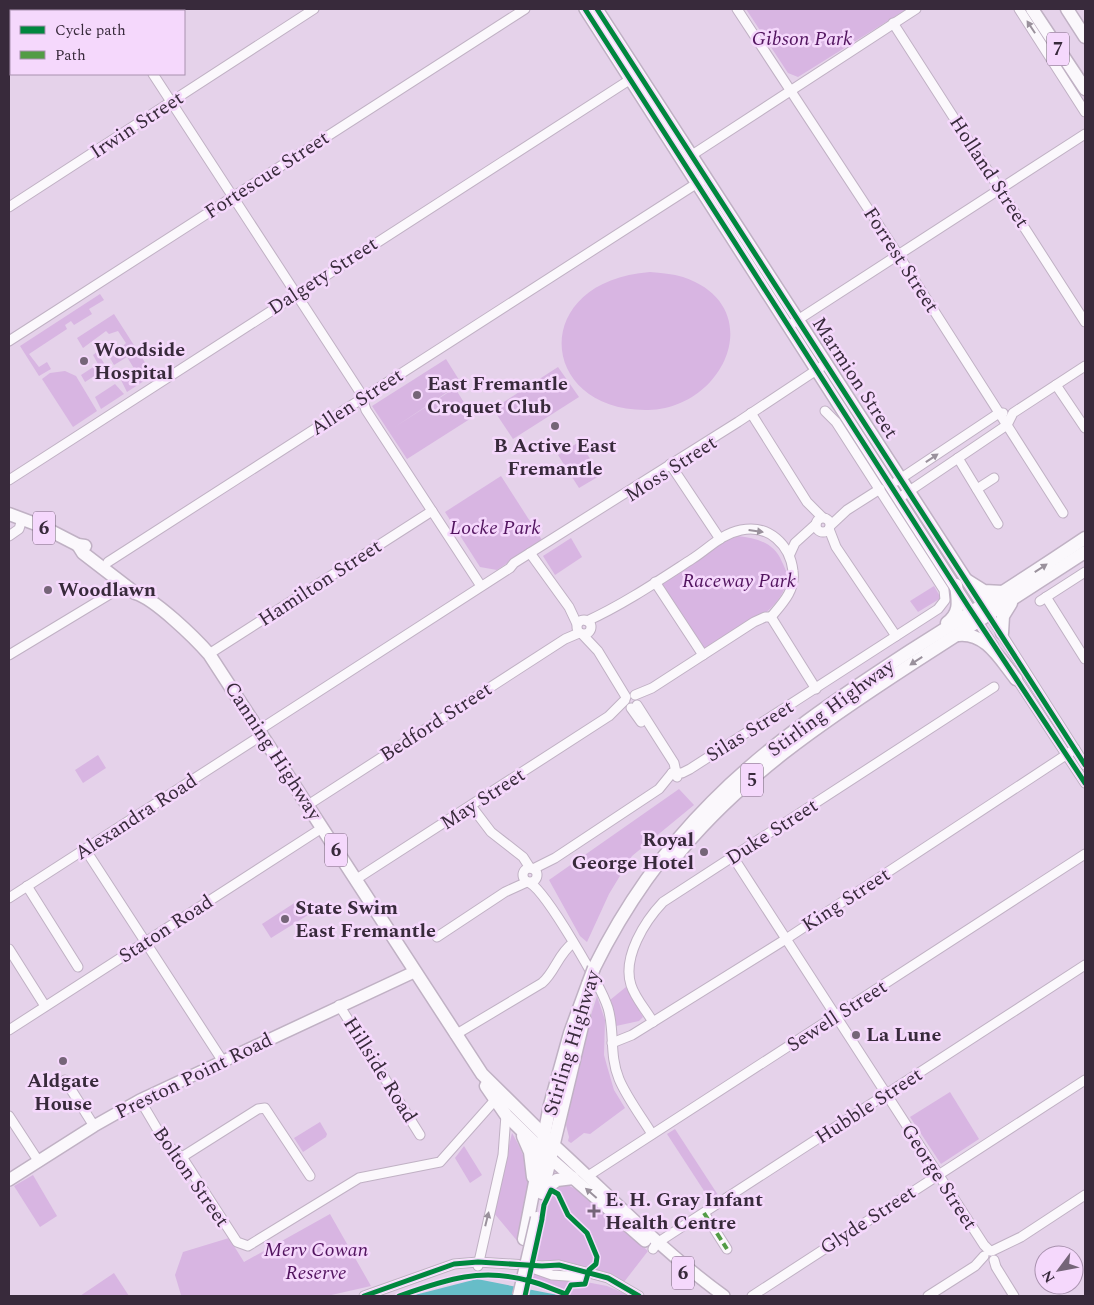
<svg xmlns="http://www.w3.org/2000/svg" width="1094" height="1305" viewBox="0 0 1094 1305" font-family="Spectral,serif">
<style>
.green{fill:#d8b5e2}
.water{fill:#67bdc8}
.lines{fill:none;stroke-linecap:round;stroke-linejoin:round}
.minor-casing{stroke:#c0b1c4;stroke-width:11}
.major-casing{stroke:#c0b1c4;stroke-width:14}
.highway-casing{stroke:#c0b1c4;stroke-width:15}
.minor{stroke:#fbf8fc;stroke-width:9}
.major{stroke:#fbf8fc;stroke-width:11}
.highway{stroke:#fbf8fc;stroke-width:12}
.highway-bridge-casing{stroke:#c0b1c4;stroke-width:15;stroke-linecap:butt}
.highway-bridge{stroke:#fbf8fc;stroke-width:12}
.quiet{stroke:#529c45;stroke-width:4;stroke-dasharray:8 4;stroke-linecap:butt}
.cycleway-casing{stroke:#f5d8fc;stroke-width:8}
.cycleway{stroke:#00873e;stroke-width:5}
.oneway{fill:#9a919c}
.poi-dot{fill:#756578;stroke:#f5d8fc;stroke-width:2}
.labels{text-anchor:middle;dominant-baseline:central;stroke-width:5;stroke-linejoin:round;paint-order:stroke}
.shield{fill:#f5d8fc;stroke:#715e75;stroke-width:1}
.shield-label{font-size:19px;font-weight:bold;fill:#382a3b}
.park-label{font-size:20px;font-style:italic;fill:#52145f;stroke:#f5d8fc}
.street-label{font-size:20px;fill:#382a3b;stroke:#f5d8fc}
.poi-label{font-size:20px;font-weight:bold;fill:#382a3b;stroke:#f5d8fc;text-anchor:start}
</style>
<rect width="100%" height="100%" fill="#e5d2ea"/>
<g class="green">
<polygon points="746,9 907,9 798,77 788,73"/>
<path d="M650,272C661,273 673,274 683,277C769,306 726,408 648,410C537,412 528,281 650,272Z"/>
<polygon points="100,294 104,300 89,309 92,314 74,325 71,321 65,325 67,329 29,354 39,367 47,362 51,369 39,376 20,346"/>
<polygon points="114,314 153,375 127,392 121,380 135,370 127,357 114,365 110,358 124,349 123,346 126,343 118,331 109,334 106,331 83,348 77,338"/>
<polygon points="97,352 107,368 85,382 81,375 98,364 93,355"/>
<polygon points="446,359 461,383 395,427 455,388 473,417 407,459 372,406"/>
<polygon points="558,367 579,397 513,439 493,409"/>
<polygon points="65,371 76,376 97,411 73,427 42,379 50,373"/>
<polygon points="115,384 124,394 101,409 95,397"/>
<polygon points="579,442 601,475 579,488 558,455"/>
<polygon points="501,476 542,540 497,570 480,567 445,512"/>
<path d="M738,536C757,538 775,543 782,562C784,566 787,572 787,576C787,611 730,636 704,652L661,583L725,541Z"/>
<polygon points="571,538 582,557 555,575 543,556"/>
<polygon points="934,586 941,598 918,612 910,601"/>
<polygon points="98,755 106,768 83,783 75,770"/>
<polygon points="679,789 694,805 632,856 609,894 587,942 580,936 549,880"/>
<polygon points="299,900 308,915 271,938 262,924"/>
<polygon points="626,987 643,1017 639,1021 616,1026 610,1000"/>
<polygon points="597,996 605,1020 604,1055 607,1066 614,1090 625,1108 590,1134 584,1133 571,1143 568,1141 569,1137 566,1125 581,1046"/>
<polygon points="950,1092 979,1139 941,1164 910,1117"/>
<polygon points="320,1122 327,1134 326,1137 303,1152 294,1138"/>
<polygon points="675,1129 718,1195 710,1200 667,1134"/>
<path d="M512,1133C538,1176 527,1197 519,1243L493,1212Z"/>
<polygon points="464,1146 482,1175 470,1183 455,1158"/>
<polygon points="33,1175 57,1216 40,1227 14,1186"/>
<path d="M564,1184C587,1190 629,1234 648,1251L624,1282L614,1277L536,1262L550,1193L554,1188Z"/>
<polygon points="330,1214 371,1286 327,1296 178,1296 181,1295 175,1275 183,1252 229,1238 244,1262"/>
<path d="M534,1272L607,1286L631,1296C597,1296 562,1301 532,1283Z"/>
<polygon points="114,1273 129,1296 80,1296"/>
</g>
<polygon class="water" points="477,1279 563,1296 411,1296"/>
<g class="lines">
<g class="minor-casing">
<g id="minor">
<polyline points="111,9 113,11"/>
<polyline points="737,9 901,259 1063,513"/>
<polyline points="1019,9 1085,112"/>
<polyline points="95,11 99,9"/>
<polyline points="893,23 1085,322"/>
<polyline points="9,67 11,66"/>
<polyline points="153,74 360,392 366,410 481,586"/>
<polyline points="692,155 916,9"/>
<polyline points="9,207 314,9"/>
<polyline points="793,323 1085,134"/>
<polyline points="9,341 525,9"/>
<polyline points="1056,385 1085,428"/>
<polyline points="751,413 807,502 822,517"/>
<polyline points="958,458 998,524"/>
<polyline points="670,464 720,539"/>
<polyline points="9,480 634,77"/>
<polyline points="897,481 999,413 1003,413"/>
<polyline points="977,489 994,478"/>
<polyline points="899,498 1007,425 1013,413 1085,366"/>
<circle cx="823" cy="525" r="7"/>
<polyline points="831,525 847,510 880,489"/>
<polyline points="829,529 836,547 896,636"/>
<polyline points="9,536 19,529 22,519"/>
<polyline points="530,553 569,607 577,624"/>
<polyline points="790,554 795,543 816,524"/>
<polyline points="108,562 702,180"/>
<polyline points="655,582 703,655"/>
<polyline points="1046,597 1085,659"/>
<polyline points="1040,601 1085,572"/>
<polyline points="989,614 1085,765"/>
<polyline points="771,617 816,689"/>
<circle cx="584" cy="627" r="7"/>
<path d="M587,621C624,604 658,581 692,559C708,549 721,534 741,530C769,524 790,545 793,571C796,590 782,604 771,617"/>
<polyline points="978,622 994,646"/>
<polyline points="582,634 598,651 626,697"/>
<polyline points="209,654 432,511"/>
<polyline points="9,655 115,591 123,583"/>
<polyline points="1014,675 1085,783"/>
<polyline points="635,695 652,688 754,622 765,617 771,617"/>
<polyline points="637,705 674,763 677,777"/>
<polyline points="631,708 641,722"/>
<polyline points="259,730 510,568 514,563 738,422 827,363"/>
<polyline points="672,773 682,773 690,769 938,609 945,600 944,590 836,422 825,411"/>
<polyline points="308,805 565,639 579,633"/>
<polyline points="472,807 491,832 523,857 530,868"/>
<polyline points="85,849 222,1060"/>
<polyline points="733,857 984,1245 990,1251"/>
<circle cx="530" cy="875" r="7"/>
<polyline points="533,869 555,858 659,789 672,773"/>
<polyline points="355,880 609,716 625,700"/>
<path d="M530,883C547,893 601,986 608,1008C615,1031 609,1055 619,1079C627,1098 641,1116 652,1134"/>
<polyline points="27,886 78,967"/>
<polyline points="9,898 262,735"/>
<polyline points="437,937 505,892 527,882"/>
<polyline points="9,949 45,1006"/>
<polyline points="339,1005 420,1135"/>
<path d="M653,1022C646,1010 635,998 631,985C622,957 645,921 663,902L994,687"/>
<polyline points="9,1030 322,828"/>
<path d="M455,1035L542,983C555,972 558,954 573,943"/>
<polyline points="612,1043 632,1035 786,939 1075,749"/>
<polyline points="65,1080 94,1126"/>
<polyline points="140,1100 166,1144 182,1157 237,1242 248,1246 359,1178 440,1162 495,1100"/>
<polyline points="9,1116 39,1162"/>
<polyline points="182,1157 258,1109 265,1108 310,1176"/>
<polyline points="588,1176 1085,854"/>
<polyline points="704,1213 727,1249"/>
<polyline points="653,1249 657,1243 1085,965"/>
<polyline points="992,1251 1021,1237 1085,1195"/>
<polyline points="994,1260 996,1267 1014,1296"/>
<polyline points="478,1266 503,1155 506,1115"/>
<polyline points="535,1269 552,1275 581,1277"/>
<polyline points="364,1296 454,1264 478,1262 542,1266 559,1265 608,1278 639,1296"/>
<polyline points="752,1296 1085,1080"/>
<polyline points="928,1296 975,1266 984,1256"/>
</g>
</g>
<g class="major-casing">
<g id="major">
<polyline points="585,9 975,618"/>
<polyline points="597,9 988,613"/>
<path d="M553,1144C610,1196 662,1251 724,1296"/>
<polyline points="550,1158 645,1241"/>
<polyline points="9,1180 94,1126 140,1100 414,972"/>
</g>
</g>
<g class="highway-casing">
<g id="highway">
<polyline points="1032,9 1085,89"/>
<polyline points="1067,9 1085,37"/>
<polyline points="9,514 41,526 78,545 85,546"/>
<path d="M78,545L83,553L135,593C154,598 195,638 209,654L482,1074L553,1144"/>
<polyline points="968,581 984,591 1003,592"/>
<path d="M947,623C961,612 958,601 956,585"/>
<polyline points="1002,633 1003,616 1011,603"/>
<path d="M958,635C986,632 1000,659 1016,679"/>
<path d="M674,859C738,778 827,719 913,663C971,626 1028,589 1085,552"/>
<path d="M594,968C624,907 664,850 712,802C770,743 841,696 910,651C969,614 1027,577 1085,538"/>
<polyline points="486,1086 506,1115 547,1155"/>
<polyline points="523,1136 530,1152 533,1177"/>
<polyline points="543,1190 557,1180 573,1178"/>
<polyline points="542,1193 584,1018"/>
<polyline points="524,1239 550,1105 570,1033 588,984"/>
</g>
</g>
<use href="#minor" class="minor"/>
<use href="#major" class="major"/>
<use href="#highway" class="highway"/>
<g class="highway-bridge-casing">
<g id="highway-bridge">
<polyline points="588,984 594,968"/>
<polyline points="519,1296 537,1218"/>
</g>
</g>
<use href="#highway-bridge" class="highway-bridge"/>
<polyline class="quiet" points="704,1213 727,1249"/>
<g class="cycleway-casing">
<g id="cycleway">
<polyline points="585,9 968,606 1085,783"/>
<polyline points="597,9 1085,765"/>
<polyline points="364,1296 454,1264 478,1262 542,1266 559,1265 608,1278 639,1296"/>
<path d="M399,1296C445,1280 480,1267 530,1281C542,1284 554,1290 566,1294L571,1285L585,1284L589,1270L596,1264L597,1257L587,1233L568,1215L558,1194L551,1190L544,1205L542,1218V1219L525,1296"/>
</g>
</g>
<use href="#cycleway" class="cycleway"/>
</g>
<defs><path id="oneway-solid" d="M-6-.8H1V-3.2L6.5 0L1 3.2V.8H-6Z" transform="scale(1.25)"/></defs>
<g class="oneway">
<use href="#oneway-solid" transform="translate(1031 27) rotate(-123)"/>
<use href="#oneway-solid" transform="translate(932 458) rotate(-34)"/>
<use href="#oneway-solid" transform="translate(756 531) rotate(8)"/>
<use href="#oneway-solid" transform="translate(1041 568) rotate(-33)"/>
<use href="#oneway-solid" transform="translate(916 661) rotate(147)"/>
<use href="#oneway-solid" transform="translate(591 1193) rotate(-139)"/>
<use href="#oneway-solid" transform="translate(487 1219) rotate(-76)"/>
</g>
<g class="poi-dot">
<circle cx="84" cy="361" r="5"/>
<circle cx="417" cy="395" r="5"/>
<circle cx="555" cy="426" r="5"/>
<circle cx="48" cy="590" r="5"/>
<circle cx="704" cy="852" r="5"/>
<circle cx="285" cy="919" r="5"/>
<circle cx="856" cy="1035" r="5"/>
<circle cx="63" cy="1061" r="5"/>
<path d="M591.5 1203.5h5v5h5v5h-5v5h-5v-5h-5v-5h5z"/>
</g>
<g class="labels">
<g class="shield">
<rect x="1047" y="32.5" width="22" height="33" rx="4"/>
<rect x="33" y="511.5" width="22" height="33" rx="4"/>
<rect x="741" y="763.5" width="22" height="33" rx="4"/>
<rect x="325" y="833.5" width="22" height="33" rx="4"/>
<rect x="672" y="1256.5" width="22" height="33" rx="4"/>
</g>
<g class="shield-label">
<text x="1058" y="49">7</text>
<text x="44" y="528">6</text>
<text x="752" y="780">5</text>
<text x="336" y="850">6</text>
<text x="683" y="1273">6</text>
</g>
<g class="park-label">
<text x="802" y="39">Gibson Park</text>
<text x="495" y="528">Locke Park</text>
<text x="739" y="581">Raceway Park</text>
<text x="316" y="1250">Merv Cowan<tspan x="316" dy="23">Reserve</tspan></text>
</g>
<g class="street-label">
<text transform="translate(137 125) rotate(-33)">Irwin Street</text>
<text transform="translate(989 172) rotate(57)">Holland Street</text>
<text transform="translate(267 175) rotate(-33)">Fortescue Street</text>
<text transform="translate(901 260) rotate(57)">Forrest Street</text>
<text transform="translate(323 276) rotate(-33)">Dalgety Street</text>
<text transform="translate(855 378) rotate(57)">Marmion Street</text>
<text transform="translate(357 402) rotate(-33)">Allen Street</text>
<text transform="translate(671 469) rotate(-33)">Moss Street</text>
<text transform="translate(320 583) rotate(-33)">Hamilton Street</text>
<text transform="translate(831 708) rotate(-36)">Stirling Highway</text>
<text transform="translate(436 722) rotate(-33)">Bedford Street</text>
<text transform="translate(750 731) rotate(-32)">Silas Street</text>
<text transform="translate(273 751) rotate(57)">Canning Highway</text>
<text transform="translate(483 799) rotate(-33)">May Street</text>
<text transform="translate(136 817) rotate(-33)">Alexandra Road</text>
<text transform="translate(772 832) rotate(-33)">Duke Street</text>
<text transform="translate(846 900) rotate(-33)">King Street</text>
<text transform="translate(166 929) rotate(-33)">Staton Road</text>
<text transform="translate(837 1016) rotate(-33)">Sewell Street</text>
<text transform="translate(572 1043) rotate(-73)">Stirling Highway</text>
<text transform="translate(380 1070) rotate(58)">Hillside Road</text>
<text transform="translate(194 1076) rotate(-26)">Preston Point Road</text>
<text transform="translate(869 1106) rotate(-33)">Hubble Street</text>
<text transform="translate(191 1177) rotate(55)">Bolton Street</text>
<text transform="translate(939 1177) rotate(57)">George Street</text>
<text transform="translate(868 1220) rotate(-33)">Glyde Street</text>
</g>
<g class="poi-label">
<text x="94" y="350">Woodside<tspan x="94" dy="23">Hospital</tspan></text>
<text x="427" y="384">East Fremantle<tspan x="427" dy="23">Croquet Club</tspan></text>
<text x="555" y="446" text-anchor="middle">B Active East<tspan x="555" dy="23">Fremantle</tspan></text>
<text x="58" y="590">Woodlawn</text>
<text x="694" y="840" text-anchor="end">Royal<tspan x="694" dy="23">George Hotel</tspan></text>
<text x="295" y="908">State Swim<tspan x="295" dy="23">East Fremantle</tspan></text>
<text x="866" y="1035">La Lune</text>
<text x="63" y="1081" text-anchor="middle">Aldgate<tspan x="63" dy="23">House</tspan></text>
<text x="605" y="1200">E. H. Gray Infant<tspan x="605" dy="23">Health Centre</tspan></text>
</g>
</g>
<rect width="1094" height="1305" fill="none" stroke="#382a3b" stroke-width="20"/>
<rect x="10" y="10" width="175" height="65" fill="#f5d8fc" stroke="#a992af"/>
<rect x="20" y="26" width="25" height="8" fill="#00873e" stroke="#a992af"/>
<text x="55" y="35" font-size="15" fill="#382a3b">Cycle path</text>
<rect x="20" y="51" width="25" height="8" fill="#529c45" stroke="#a992af"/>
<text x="55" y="60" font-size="15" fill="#382a3b">Path</text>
<g transform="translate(1059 1270) rotate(238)"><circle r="24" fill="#f5d8fc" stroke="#a992af"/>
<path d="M0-4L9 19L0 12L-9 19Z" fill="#756578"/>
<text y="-8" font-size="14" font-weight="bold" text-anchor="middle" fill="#382a3b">N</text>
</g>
</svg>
